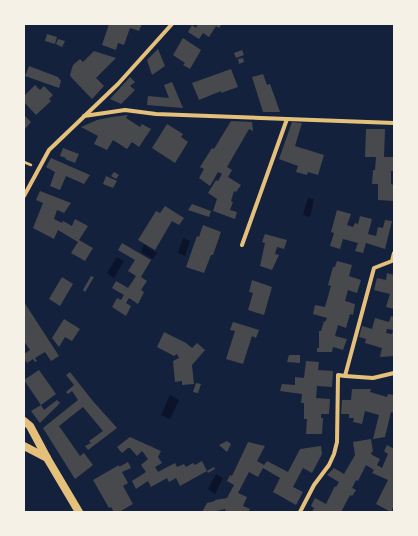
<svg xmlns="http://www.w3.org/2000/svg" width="418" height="536" viewBox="0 0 418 536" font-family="'Fira Sans',sans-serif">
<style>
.water{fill:#0b132b}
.building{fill:#48494c;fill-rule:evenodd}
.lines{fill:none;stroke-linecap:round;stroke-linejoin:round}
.path{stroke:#e5c07b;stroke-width:2.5}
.minor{stroke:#e5c07b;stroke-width:4}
.secondary{stroke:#e5c07b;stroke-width:8}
</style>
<rect width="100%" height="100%" fill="#14213d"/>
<g class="water">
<polygon points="308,198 314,199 310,217 303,215"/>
<polygon points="183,238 190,241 185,256 178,253"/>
<polygon points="144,245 157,253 153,259 141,252"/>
<polygon points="117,257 124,261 114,278 107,273"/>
<polygon points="170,395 179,400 170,419 161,415"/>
<polygon points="216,474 223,478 215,494 208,489"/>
</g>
<g class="building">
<polygon points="109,24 142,24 139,31 130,28 124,45 118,43 116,50 102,45"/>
<polygon points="198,24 222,24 219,28 216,26 209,37 203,33 199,39 188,32 192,25 196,28"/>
<polygon points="47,34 57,37 55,44 45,41"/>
<polygon points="183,38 201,50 190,69 183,65 185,63 173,55"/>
<polygon points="58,39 65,41 62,47 56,44"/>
<polygon points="158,49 165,66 152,75 147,60"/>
<polygon points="242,50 244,55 236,58 234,53"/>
<polygon points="94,51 116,58 96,78 104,86 92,99 71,77 70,75 73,65 80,59 83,62"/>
<polygon points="243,58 244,62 239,64 238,59"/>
<polygon points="29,66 58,77 61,81 59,88 25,76"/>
<polygon points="231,69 238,87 221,93 221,91 199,100 192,83"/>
<polygon points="263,74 267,85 270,84 280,112 263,112 252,77"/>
<polygon points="130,77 135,82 130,86 135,90 121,104 110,99"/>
<polygon points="172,82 183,108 147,105 148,96 169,98 164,85"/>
<polygon points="35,85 40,90 44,86 53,95 49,99 51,101 36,115 24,102 24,96"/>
<polygon points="24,115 31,122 24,130"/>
<polygon points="128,115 126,118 140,127 142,124 151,129 139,147 132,142 127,149 113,140 107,150 94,144 98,136 81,127 97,120 112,117"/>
<polygon points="231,121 252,122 253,131 249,129 227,167 232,170 228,177 241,185 236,192 234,191 231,201 233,202 230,210 237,212 235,219 213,211 217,199 208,193 216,180 218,181 222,174 218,172 210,186 199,178 204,169 200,167 212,148 214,149"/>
<polygon points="292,122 302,123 295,146 324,155 318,175 308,172 307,175 296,172 298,166 279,159"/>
<polygon points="167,124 183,134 181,137 188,142 175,163 152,148"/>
<polygon points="366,129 385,129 384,157 394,157 394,171 391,171 391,184 394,185 394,201 378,200 378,184 372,184 373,170 375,170 376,157 365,157"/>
<polygon points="63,148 79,154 75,163 65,159 66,158 60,156"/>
<polygon points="51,158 90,175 84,184 66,176 60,190 50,186 55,172 46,167"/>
<polygon points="114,172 119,175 116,179 111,176"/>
<polygon points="106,176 117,181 113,188 103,184"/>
<polygon points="40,191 71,203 64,213 57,210 54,219 62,223 63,221 72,226 75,219 88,226 79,240 93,248 85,261 71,253 78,242 58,230 54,239 33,228 43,203 36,200"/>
<polygon points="192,204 211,211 209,217 188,210"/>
<polygon points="165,206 184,218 179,225 172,221 155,250 138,240 156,211 160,213"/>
<polygon points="337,210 351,214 347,225 353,227 355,223 358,224 360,216 372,219 368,234 376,236 378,227 383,228 385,220 392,221 385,249 366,243 363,253 355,251 358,243 343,239 340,249 330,246 334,233 331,232"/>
<polygon points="203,225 221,232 213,255 211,255 204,273 186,267 197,236 199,237"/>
<polygon points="265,234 287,240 284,249 277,247 275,254 279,255 272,270 260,266 265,243 262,242"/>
<polygon points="122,243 151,260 141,277 147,281 141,290 144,292 138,304 129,298 126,303 131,306 126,316 112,307 117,298 121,300 124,295 112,288 116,281 128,288 136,276 128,271 135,260 118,250"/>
<polygon points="337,261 352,265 349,276 361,280 357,293 348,290 345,301 355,304 353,315 350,314 346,328 338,325 335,336 347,339 343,350 333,347 332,352 317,352 317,348 319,348 319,331 321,331 324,321 325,322 327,318 313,314 315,305 325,307 331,286 328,285 333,267 335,267"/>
<polygon points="387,273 394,275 394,309 386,307 390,294 374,290 377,278 386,280"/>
<polygon points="91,276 94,277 85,292 83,290"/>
<polygon points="62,277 73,284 60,306 49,299"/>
<polygon points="252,280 272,287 264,315 248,310 253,293 249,292"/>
<polygon points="24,302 59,356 51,361 45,352 35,358 37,361 35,362 33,359 27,363 24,359 24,354 30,350 24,341"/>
<path d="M391,316L394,317V356L381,357H380L382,348L365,343L366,339L359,337L362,326L372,329L375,318L389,322ZM387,329L393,330L392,334L386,333Z"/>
<polygon points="64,319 80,329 72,341 65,337 59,347 52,338"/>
<polygon points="233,322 259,330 256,338 252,336 243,364 226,359 235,331 230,330"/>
<polygon points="164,332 186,343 192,348 197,343 205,350 192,365 194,384 182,385 182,381 175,382 173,361 179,358 177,354 174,356 157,347"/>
<polygon points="289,355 300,355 300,363 287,362"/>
<polygon points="306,361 319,362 318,370 333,371 332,387 317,386 316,398 330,399 329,414 321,414 321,418 323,418 322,434 306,434 307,419 304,419 304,403 301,403 302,394 280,391 282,384 295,385 295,377 304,378"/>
<polygon points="39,370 56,394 41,405 24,380"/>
<polygon points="70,372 92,400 117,428 88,450 85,446 91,443 89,441 103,431 83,407 59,426 80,456 84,453 93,465 75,479 43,428 78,400 72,391 68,394 66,392 74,385 66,375"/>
<polygon points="196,383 201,384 198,393 193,392"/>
<polygon points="352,389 371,389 370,392 387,397 388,394 394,395 394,413 391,412 385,437 373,439 379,415 365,411 362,424 353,422 354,418 349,418 349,414 341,414 342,400 351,400"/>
<polygon points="57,400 60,403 40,423 31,411 41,405 44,410"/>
<polygon points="130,437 161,451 158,457 162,463 155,467 158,472 175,463 177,467 184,464 186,467 193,463 195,465 202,461 207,471 180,486 176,478 169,482 167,478 151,487 148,481 136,489 132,481 146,472 141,465 148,459 142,451 137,456 130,448 128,448 122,453 117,447"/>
<polygon points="371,439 373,452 371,452 372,455 380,459 377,465 382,468 388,454 384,451 387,445 394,449 394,505 391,512 376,504 388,480 372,473 374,470 366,465 358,481 356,480 352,488 356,490 352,496 350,495 341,512 312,512 314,508 311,506 315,498 326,504 335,486 336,487 339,482 327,475 334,468 344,474 355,455 353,442"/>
<polygon points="227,441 231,444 227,452 219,445"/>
<polygon points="248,442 265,446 257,461 264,465 267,461 288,472 300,449 321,446 322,454 312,473 303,468 293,487 303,492 296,505 273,492 280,478 263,468 258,477 249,472 238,493 247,497 243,506 250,509 248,512 226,512 225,509 212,512 202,512 207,503 215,501 215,500 227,498 234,485 227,481 230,475 232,476"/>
<polygon points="128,462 131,468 122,472 128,483 123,486 133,504 119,512 114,512 111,507 109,508 93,480 119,465 119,467"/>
<polygon points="214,467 215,469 208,473 207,471"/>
</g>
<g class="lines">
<polyline class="path" points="24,162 31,165"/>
<g class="minor">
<polyline points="84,116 125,110 156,114 394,123"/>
<polyline points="24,196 49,150 118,84 172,24"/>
<polyline points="242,245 287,119"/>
<polyline points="345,376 373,378 394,373"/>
<polyline points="300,512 314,485 329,465 334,454 337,442 338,375 345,376 374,268 392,261 394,253"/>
</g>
<g class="secondary">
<polyline points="24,421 30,426 47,458 79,512"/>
<polyline points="24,446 47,458"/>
</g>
</g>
<rect width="418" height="536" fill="none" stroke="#f6f1e7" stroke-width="50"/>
</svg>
